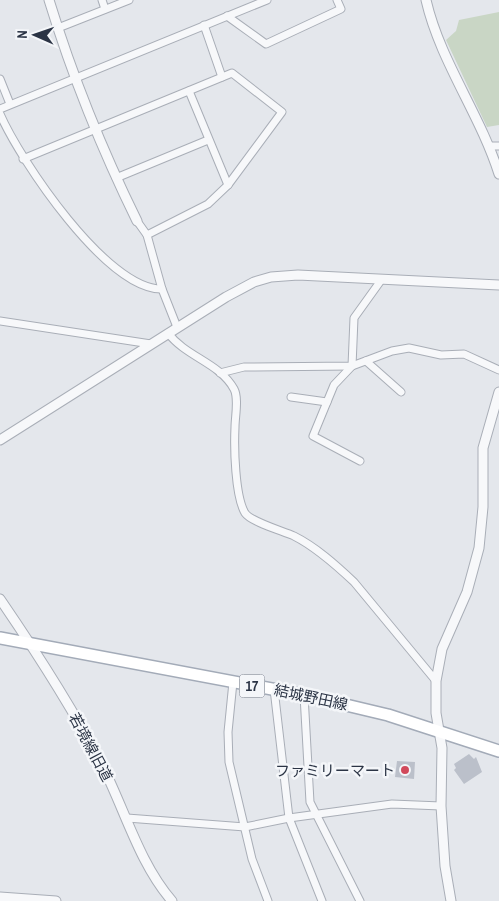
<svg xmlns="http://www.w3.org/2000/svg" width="499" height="901" viewBox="0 0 499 901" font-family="'Archivo Narrow','Noto Sans JP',sans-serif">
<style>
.green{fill:#c9d6c5}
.building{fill:#bbc0ca}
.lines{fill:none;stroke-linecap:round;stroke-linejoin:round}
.minor-casing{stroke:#a9aeb7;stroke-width:9}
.tertiary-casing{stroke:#a9aeb7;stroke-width:11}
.primary-casing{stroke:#a3abb8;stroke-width:14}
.minor{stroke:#f7f8fa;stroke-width:7}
.tertiary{stroke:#f7f8fa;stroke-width:9}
.primary{stroke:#fff;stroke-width:11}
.poi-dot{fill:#d1495b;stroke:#f4f6f9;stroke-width:2}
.labels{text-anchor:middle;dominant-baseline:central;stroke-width:5;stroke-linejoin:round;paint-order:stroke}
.shield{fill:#f4f6f9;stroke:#676e7b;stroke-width:1}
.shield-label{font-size:14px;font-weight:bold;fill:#2b3445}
.street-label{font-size:15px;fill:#2b3445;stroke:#f4f6f9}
.poi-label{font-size:15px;fill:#2b3445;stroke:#f4f6f9;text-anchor:end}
</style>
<rect width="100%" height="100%" fill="#e4e7ec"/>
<polygon class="green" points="499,12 499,125 487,127 446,40 456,31 459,20"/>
<g class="building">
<polygon points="469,754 474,759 476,757 482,772 464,784 454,770 456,768 454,764"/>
<polygon points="397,761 415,762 414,779 395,777"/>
</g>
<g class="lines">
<g class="minor-casing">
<g id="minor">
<polyline points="102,0 105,9"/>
<polyline points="227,16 266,44 341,9 337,0"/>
<polyline points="204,25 222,77"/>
<polyline points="58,28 129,0"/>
<polyline points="0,79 10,104"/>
<polyline points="189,91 228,185"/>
<polyline points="0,109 267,0"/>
<path d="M0,114C20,160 107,290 162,289"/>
<polyline points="490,146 499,146"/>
<polyline points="23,159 232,73 282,112 228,185 208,204 147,235"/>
<polyline points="116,178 208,140"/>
<polyline points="137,221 147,235 162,289 177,327"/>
<polyline points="0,321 151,344"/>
<path d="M168,333C186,357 220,363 234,389C239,398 235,417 235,427C234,448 235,496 245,513C251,522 283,531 294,536C316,547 336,565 354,582L436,681"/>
<polyline points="366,361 401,392"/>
<polyline points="220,373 244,367 352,366 392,351 409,348 441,355 464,354 499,370"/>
<polyline points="291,397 327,402"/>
<polyline points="360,461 313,436 334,385 352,366 354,318 382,279"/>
<polyline points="233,682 228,732 229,762 252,859 268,901"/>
<polyline points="274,689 289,818 322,901"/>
<polyline points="304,695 310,802 360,901"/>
<polyline points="127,818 245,827 289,818 392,804 441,806"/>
</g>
</g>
<g class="tertiary-casing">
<g id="tertiary">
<path d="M49,0C72,75 102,150 137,221"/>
<path d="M426,0C440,61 480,114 499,174"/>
<polyline points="0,440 226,297 254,282 271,277 298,275 499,285"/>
<path d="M0,599C37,653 72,707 102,765C125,810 139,863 172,901"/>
<polyline points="0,897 56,901"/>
<polyline points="451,901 445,866 441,806 442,748 436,713 436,681 442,649 467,592 479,548 483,507 483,448 499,392"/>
</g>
</g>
<g class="primary-casing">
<polyline id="primary" points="0,638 304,695 388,715 499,751"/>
</g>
<use href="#minor" class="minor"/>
<use href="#tertiary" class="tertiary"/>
<use href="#primary" class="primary"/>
</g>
<circle class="poi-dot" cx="405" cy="770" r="5"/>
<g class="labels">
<rect class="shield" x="239.5" y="674.5" width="25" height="23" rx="4"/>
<g class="shield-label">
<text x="252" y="686">17</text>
</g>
<g class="street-label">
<text transform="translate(311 697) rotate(12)">結城野田線</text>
<text transform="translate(91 747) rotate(62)">若境線旧道</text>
</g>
<g class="poi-label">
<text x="395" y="770">ファミリーマート</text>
</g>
</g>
<g transform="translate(35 35) rotate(272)" stroke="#f4f6f9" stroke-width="4" paint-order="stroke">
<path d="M0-4L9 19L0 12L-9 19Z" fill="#2b3445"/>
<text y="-8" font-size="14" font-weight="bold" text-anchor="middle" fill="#2b3445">N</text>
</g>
</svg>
